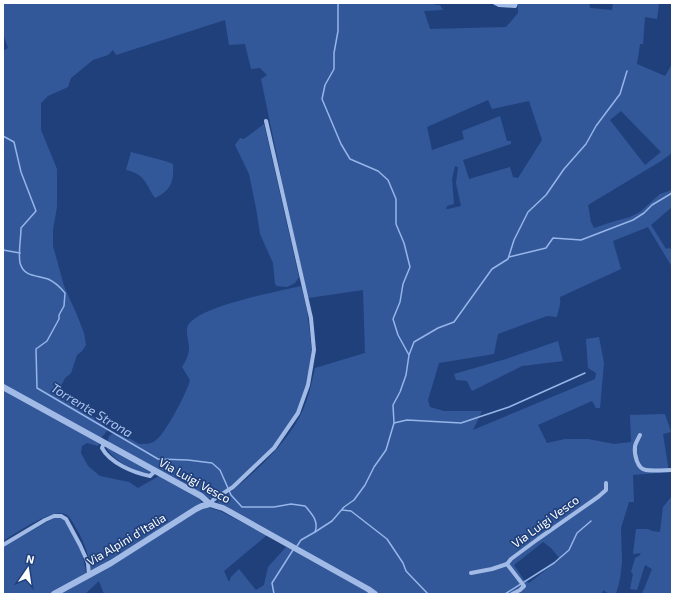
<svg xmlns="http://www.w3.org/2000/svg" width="675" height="597" viewBox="0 0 675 597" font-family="'Exo 2',sans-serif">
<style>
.green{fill:#33589a;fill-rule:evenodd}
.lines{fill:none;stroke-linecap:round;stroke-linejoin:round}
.stream{stroke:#96b5e8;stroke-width:1.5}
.minor{stroke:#a2bbe6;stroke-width:4}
.tertiary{stroke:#a2bbe6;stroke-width:6}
.labels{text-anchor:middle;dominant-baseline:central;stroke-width:3.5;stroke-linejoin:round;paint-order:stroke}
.street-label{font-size:12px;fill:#fff;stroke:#20407c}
.water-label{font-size:13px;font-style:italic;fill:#adc5ee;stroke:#20407c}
</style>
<rect width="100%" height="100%" fill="#20407c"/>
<g class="green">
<path d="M3,3H435V5H440L443,10L424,11L430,29L506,27L518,13V3H589L590,8L612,10L613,3H659L657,19L645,17L643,44H640L637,64L665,76L672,64V153L661,161L588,205L591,222L594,228L612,222L630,217L640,212L660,194L672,190V207L651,225L666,249L669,248L672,250V267L648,227L613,241L621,269L560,297C561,307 558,309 557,317L547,316L498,334L494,354L439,363L428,400L430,407L444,411H482L473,430L595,379L596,373L588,368L586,339L599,337L604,363L600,408H596L592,401L538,425L547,443L565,439H588L614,444L631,442L630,415L665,414L671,432L663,434L669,472L633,475L634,502H629L621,528L622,562L620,579L616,594H609L603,590L602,594H517L523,591L524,588L523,587L508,594H381L217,502C248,480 287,445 303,410C309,396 312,382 315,368L365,353L363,290L308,298L284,190L261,79L267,75L260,68L251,69L245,44L229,45L225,20L116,55L113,50L108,55L93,60L71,78L68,87L48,96L41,103V130L57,169V207L53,229V246L64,286L77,315L84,333L86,345L82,351L77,355L71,373L65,378L61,386L67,396L104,425L107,431L101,438L3,385V51L8,48L3,34ZM488,100L492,109L529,101L542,140L518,178L513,177L510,167L469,179L463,160L511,144V141H507L500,116L462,131L464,139L432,150L427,127ZM621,111L661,152L645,165L610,120ZM455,166L458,167L456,183L461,206L448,209H446L447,206L454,204L452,179ZM543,542L551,548L560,559L529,583L524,580L514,565Z"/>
<polygon points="264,124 299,277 295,283 287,287 277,286 275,284 273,263 260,234 256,208 249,174 235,145 240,138 244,139"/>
<path d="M131,152L165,161L173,164C174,182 171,190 155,198C145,183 145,174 126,170Z"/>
<path d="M301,286L307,310L312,351L307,383L297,412L272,448L232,486L210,499L110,445L108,440L109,436L112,434L124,435L139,444C144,444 151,444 155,441C164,436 188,391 190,380L182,367C186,361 189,355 189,347C189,340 184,330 189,324C203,305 276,292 301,286Z"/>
<polygon points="558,341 563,361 522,366 472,391 467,381 456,380 454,374 506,359"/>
<path d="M3,390L100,442L98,446L87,443L82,446L81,453L88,466L100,476L129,482L138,488L159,476L200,499L201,502L200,505L91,571C90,558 85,545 79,533C75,527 72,519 67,515C54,506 15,534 3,541Z"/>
<path d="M108,447L152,471L147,474C132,470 116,462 107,449Z"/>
<polygon points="672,496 672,594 643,594 642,592 644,589 652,569 645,565 637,590 630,589 633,574 631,572 635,558 639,556 641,553 633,554 636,529 648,529 652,531 660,532 663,507"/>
<polygon points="206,507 220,511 267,535 224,571 229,582 231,577 239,569 256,590 264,585 268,567 286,547 364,588 372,594 104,594 99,581 85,594 58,594"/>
<path d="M54,518H61C73,527 85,558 86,574L51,594H3V547Z"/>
</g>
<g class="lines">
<g class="stream">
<path d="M3,136L14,142L21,172L36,211L21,228C21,239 18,252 20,263C24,277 36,275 48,279C55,282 60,287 65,293L64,306L59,315V319L47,341L36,349L37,388L158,459L188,460L212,463L220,470L231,495L242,507H274L291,504L305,506C312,514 319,521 315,532L301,540L297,546"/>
<polyline points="3,250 20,253"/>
<polyline points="509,257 546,248 553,238 581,240 633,220 644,213 652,205 672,193"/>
<polyline points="409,355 414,342 438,328 454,322 492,269 508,259 514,240 528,212 546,195 564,169 586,144 596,126 620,94 627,71"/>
<polyline points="394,423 407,420 461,423 509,407 585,373"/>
<polyline points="342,510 351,511 387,539 403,563 406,571 428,594"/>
<polyline points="315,532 332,521 344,507 354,500 365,485 374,467 386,450 394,423 393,405 400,392 406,375 409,355 398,335 393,319 400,302 403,284 410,267 404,243 396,224 396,199 388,180 378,171 350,159 341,144 322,99 325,85 334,69 334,53 338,31 338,3"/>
<polyline points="274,594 272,583 293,550"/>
<polyline points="505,594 554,563 569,550 577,533 591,521"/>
</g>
<g class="minor">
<polyline points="495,3 499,5 515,6 516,3"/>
<path d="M640,435C638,439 636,442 635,446C634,454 637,469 646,470C652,471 667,470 672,470"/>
<path d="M104,443L102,448C110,463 134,473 150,476L155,471"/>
<polyline points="210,504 213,500 233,487 274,448 298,413 308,385 314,350 311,318 266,121"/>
<polyline points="3,545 45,520 54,516 61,516 66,519 80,545 88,563 89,575"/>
<polyline points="471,573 492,569 507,564"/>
<polyline points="512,594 520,590 524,586 507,564 511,559 538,539 598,497 606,490 606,483"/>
</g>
<g class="tertiary">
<polyline points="3,387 201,496 210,504 223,508 368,589 375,594"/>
<polyline points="54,594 111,563 196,509 202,506 210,504"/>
</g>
</g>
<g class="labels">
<g class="street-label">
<text transform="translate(195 480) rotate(29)">Via Luigi Vesco</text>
<text transform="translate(545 521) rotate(-36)">Via Luigi Vesco</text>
<text transform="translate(126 539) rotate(-31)">Via Alpini d'Italia</text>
</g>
<g class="water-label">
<text transform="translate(92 410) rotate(31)">Torrente Strona</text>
</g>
</g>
<rect width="675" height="597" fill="none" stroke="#ffffff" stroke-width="8"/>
<g transform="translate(28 569) rotate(13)" stroke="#20407c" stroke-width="3" paint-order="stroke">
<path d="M0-3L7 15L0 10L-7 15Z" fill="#ffffff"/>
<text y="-6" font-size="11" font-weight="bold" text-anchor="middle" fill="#ffffff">N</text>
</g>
</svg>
